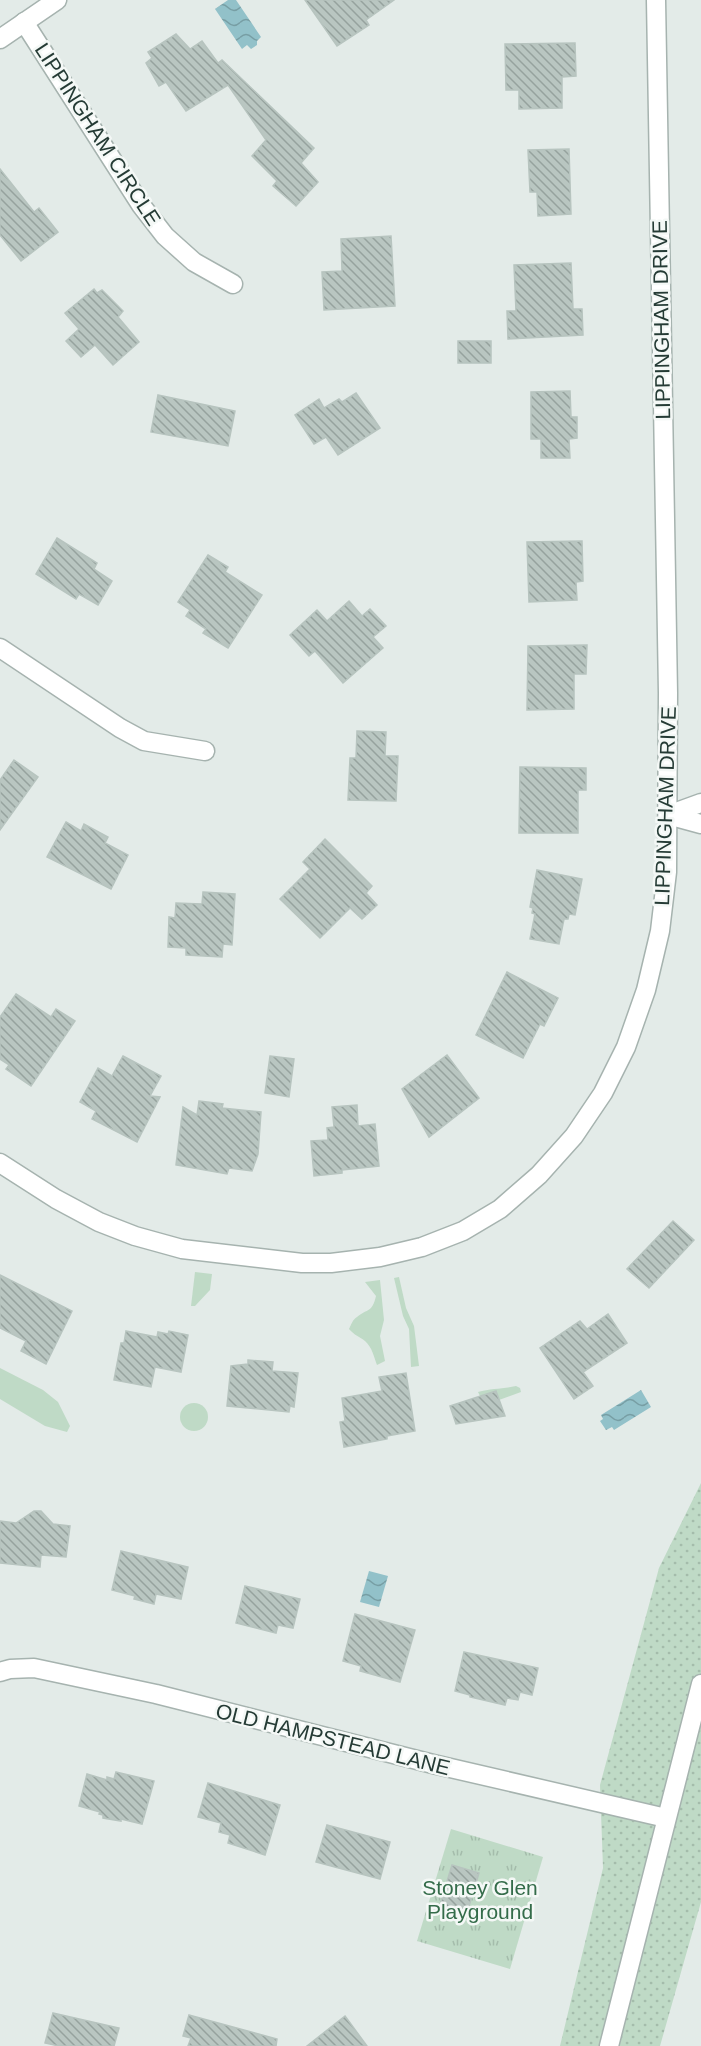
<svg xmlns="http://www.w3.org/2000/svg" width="701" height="2046" viewBox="0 0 701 2046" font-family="Helvetica,sans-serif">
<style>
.grass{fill:url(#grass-dots)}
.park{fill:url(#park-tufts)}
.garden{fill:#bfdac6}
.water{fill:url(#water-waves)}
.building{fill:url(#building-back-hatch);stroke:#b7c4bf;stroke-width:1.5}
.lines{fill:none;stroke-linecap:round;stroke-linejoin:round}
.minor-casing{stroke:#a6b3af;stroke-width:21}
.minor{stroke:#fff;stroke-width:18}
.labels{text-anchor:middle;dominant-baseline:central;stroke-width:5;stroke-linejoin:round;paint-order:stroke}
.street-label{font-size:21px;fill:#253b35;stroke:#f4f8f6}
.park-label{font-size:21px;fill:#346c4a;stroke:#f4f8f6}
</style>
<defs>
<pattern id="grass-dots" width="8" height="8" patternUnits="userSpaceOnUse" patternTransform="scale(1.5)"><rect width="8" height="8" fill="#bfdac6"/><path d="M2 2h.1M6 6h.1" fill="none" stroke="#a4bcab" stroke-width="1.8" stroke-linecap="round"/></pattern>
<pattern id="park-tufts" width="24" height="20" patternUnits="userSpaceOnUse" patternTransform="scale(1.5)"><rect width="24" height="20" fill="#bfdac6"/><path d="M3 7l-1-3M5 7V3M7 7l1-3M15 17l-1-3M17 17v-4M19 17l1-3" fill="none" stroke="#a4bcab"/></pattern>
<pattern id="water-waves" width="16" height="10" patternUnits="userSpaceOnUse" patternTransform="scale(1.5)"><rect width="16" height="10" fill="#92c1c9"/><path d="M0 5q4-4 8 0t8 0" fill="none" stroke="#779ea4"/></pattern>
<pattern id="building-back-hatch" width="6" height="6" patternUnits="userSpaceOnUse" patternTransform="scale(1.5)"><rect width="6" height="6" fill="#b9c6c1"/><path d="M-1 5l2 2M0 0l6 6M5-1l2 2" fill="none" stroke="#96a29e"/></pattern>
</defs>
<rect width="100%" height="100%" fill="#e3ebe8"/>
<polygon class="grass" points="701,1483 701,1902 660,2046 560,2046 603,1868 600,1785 659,1568"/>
<polygon class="park" points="451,1829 543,1857 510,1969 417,1941"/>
<g class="garden">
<polygon points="195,1272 212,1274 210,1290 195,1306 191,1306"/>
<polygon points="399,1277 406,1308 414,1326 419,1366 411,1367 409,1329 403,1316 394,1278"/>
<path d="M380,1280L384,1320L380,1336L385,1361L377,1365C374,1357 372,1347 365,1341C360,1337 354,1335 349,1329C351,1325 353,1319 357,1317C368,1308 372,1313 376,1296L365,1282Z"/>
<polygon points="0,1368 43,1390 58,1402 70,1426 67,1432 45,1426 0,1399"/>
<path d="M516,1386L520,1388L521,1392L499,1400L496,1392L480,1396L478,1392C491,1388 503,1389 516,1386Z"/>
<circle cx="194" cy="1417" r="14"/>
</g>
<g class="water">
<polygon points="228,0 236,0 261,37 257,41 257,45 251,49 247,45 242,49 215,9"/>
<polygon points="641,1390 651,1407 614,1430 612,1427 606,1430 600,1421 603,1419 601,1415"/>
<polygon points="369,1571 388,1576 379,1607 360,1602"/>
</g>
<g class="building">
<polygon points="305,0 394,0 366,20 369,25 337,46"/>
<polygon points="176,34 190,49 202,41 218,63 222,60 314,148 301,163 318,182 296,206 273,186 277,181 252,156 266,140 228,85 186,111 166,82 159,86 146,63 152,58 148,52"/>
<polygon points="575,43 576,76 562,77 562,108 519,109 519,90 506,90 505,44"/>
<polygon points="569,149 571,214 538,216 537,192 530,192 528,150"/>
<polygon points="0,169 34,212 39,208 58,232 21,261 0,235"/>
<polygon points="391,236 395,306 324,310 322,272 342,271 341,239"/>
<polygon points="571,263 573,309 582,309 583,335 508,339 507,311 516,311 514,265"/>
<polygon points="94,289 97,293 102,290 123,311 118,317 139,342 113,365 95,345 81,357 66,341 79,329 65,313"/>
<rect x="458" y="341" width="33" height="22"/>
<polygon points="570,391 571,417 577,417 577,438 569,439 570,458 541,458 541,439 531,439 531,392"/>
<polygon points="356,393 380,428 338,455 326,437 314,444 295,415 319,399 324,408 339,399 342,402"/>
<polygon points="158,395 235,411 228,446 151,432"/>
<polygon points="57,538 97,563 94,569 112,581 98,605 79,594 76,599 36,574"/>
<polygon points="582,541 583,581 576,582 577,600 529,602 527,542"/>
<polygon points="208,555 228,567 225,572 262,595 228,648 203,633 206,629 186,616 190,610 178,602"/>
<polygon points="349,601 362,616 370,609 386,626 373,637 383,648 343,683 315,651 309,656 290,635 317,610 327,621"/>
<polygon points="587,645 586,674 574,674 574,709 527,710 528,646"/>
<polygon points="357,731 386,732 385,756 398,756 396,801 348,800 350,758 356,758"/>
<polygon points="14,760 38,777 0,830 0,780"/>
<polygon points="520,767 586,768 586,790 578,790 578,833 519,833"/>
<polygon points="66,822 81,831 84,824 108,837 105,843 128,855 111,889 47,857"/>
<polygon points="325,839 372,886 366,893 377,905 362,919 350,908 320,938 280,899 310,869 303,862"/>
<polygon points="537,870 582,879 575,915 569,914 568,919 564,919 559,944 530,939 535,914 532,913 533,908 530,907"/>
<polygon points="203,892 235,894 232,945 223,944 222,957 186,955 186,948 168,947 169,917 175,918 176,903 202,904"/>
<polygon points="507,972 558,998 544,1026 540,1024 523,1058 476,1035"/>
<polygon points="16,994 51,1017 56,1009 75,1021 31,1086 6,1069 9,1065 0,1059 0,1017"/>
<polygon points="447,1055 479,1098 429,1137 402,1089"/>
<polygon points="123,1056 161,1076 150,1096 160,1097 137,1142 92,1119 96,1111 80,1102 98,1068 112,1076"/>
<polygon points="270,1056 294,1059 289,1097 265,1093"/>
<polygon points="199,1101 223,1104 222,1108 261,1112 258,1154 252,1171 229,1168 227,1174 176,1165 183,1107 197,1115"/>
<polygon points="357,1105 358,1126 375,1124 379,1166 342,1170 342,1173 314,1176 311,1141 328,1140 327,1128 334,1127 332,1107"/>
<polygon points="673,1221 694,1240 649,1288 627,1269"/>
<polygon points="0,1275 72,1311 46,1364 21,1351 26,1341 0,1328"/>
<polygon points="608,1314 627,1343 583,1372 593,1386 574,1399 540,1348 580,1321 587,1329"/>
<polygon points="126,1331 157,1337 158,1332 168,1334 169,1331 188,1335 181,1372 155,1367 151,1387 114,1380 121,1343 124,1343"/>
<polygon points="248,1360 273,1362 272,1371 298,1373 294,1407 290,1406 289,1412 227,1406 231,1366 248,1364"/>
<polygon points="406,1373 415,1431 387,1436 387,1439 344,1447 340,1422 345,1421 342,1398 382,1391 379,1377"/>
<polygon points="496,1391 505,1416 456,1424 450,1406"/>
<polygon points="34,1511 41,1511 53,1524 70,1526 66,1557 41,1555 40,1567 0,1563 0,1521 16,1523"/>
<polygon points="121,1551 188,1567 181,1599 156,1594 154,1604 134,1599 135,1596 112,1590"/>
<polygon points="245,1586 300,1599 293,1628 278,1625 276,1633 236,1623"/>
<polygon points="355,1614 415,1630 400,1682 360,1671 361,1666 343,1661"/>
<polygon points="464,1652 538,1668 532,1695 520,1692 518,1700 507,1698 505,1705 470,1697 470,1695 455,1691"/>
<polygon points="116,1772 154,1781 142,1824 121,1819 121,1821 103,1818 103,1815 99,1814 100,1812 79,1806 87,1774 107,1780 107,1777 114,1779"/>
<polygon points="208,1783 280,1805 265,1855 228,1843 230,1835 219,1832 221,1823 198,1817"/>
<polygon points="327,1825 390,1842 380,1879 316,1862"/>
<polygon points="452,1865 479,1873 466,1916 439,1908"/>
<polygon points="53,2013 119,2028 114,2046 59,2046 45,2043"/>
<polygon points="189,2015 277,2039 276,2046 188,2046 191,2038 183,2036"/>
<polygon points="345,2016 367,2046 307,2046"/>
</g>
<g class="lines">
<g class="minor-casing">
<g id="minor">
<polyline points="24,22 141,205 165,236 194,262 233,284"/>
<polyline points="0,39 57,0"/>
<polyline points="0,648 120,728 144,741 205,751"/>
<polyline points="701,803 668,815 701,824"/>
<polyline points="0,1163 56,1199 99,1222 135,1236 182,1249 302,1263 331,1263 380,1257 422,1247 463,1231 500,1209 539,1175 574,1136 603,1093 626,1047 646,990 660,931 667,872 668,693 656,0"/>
<polyline points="0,1672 10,1669 34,1668 156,1694 433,1764 666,1818"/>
<polyline points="609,2046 701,1684"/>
</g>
</g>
<use href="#minor" class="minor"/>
</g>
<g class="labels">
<g class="street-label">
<text transform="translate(98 134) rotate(57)">LIPPINGHAM CIRCLE</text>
<text transform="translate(661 320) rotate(-91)">LIPPINGHAM DRIVE</text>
<text transform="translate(665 806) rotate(-88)">LIPPINGHAM DRIVE</text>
<text transform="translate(333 1739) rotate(14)">OLD HAMPSTEAD LANE</text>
</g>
<g class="park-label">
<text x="480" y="1887">Stoney Glen<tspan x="480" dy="24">Playground</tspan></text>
</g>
</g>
</svg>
